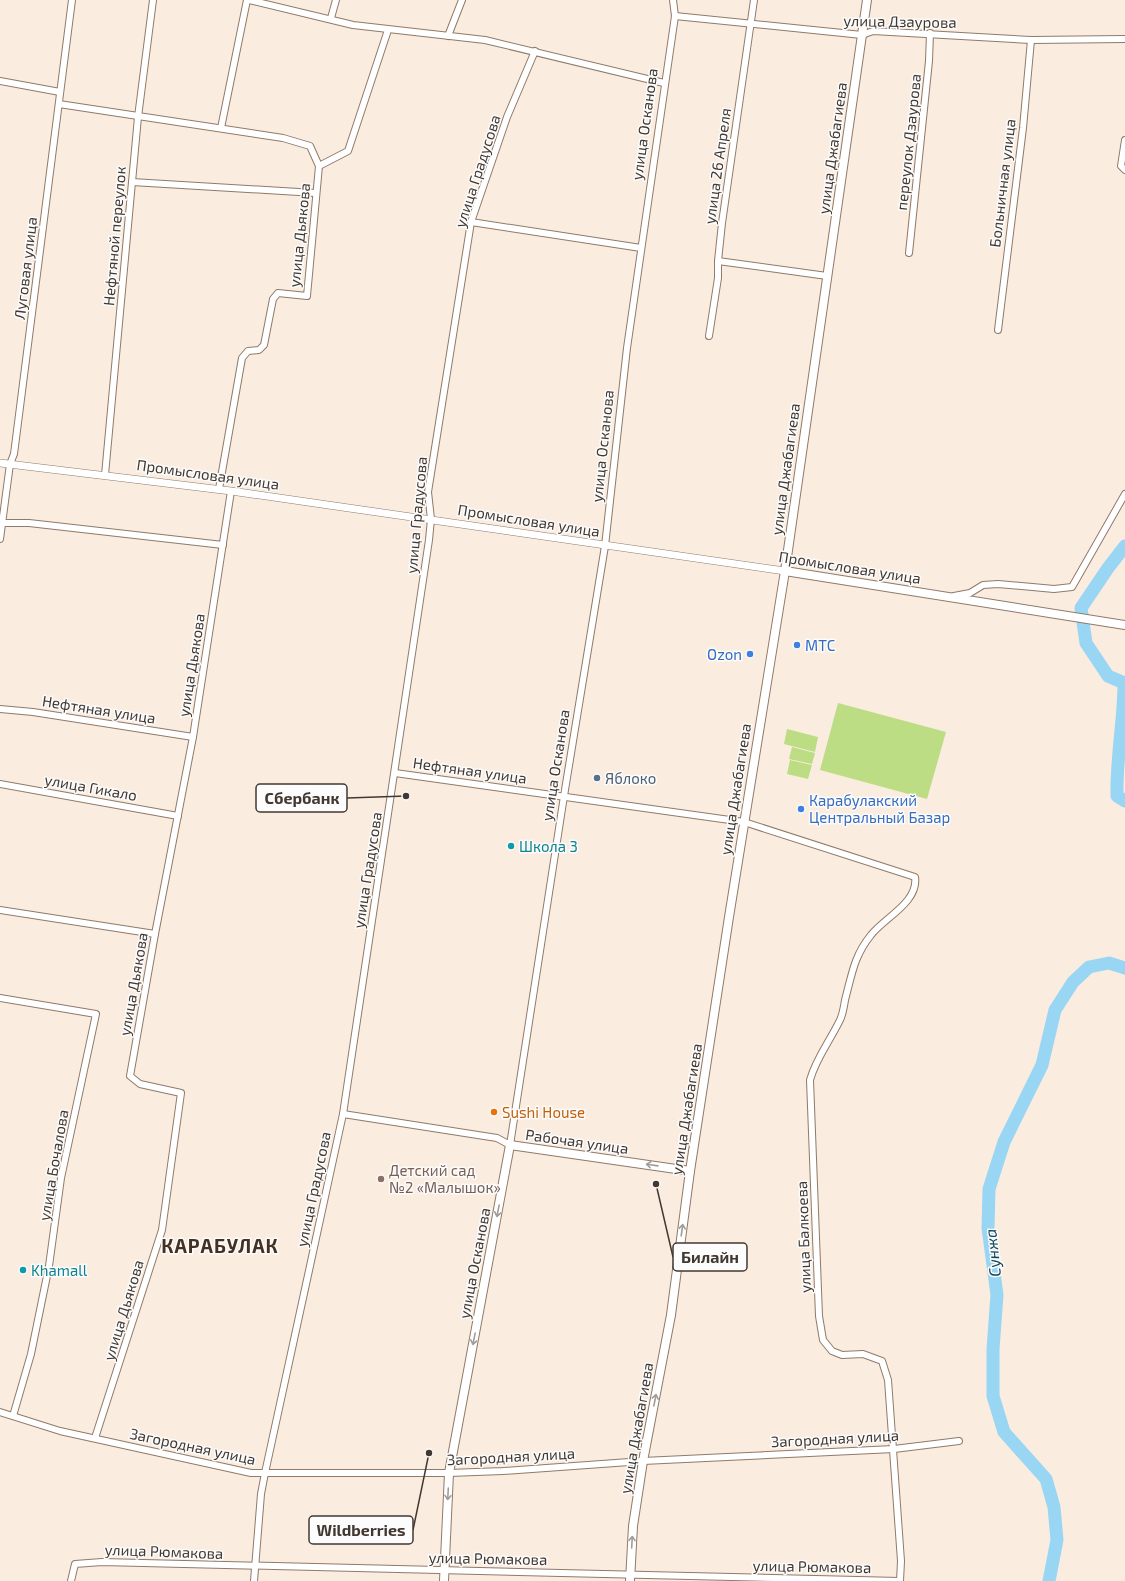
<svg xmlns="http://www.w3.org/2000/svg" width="1125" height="1581" viewBox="0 0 1125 1581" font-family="'Exo 2',sans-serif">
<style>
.green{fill:#bcdd83}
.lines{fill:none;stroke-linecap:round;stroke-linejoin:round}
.river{stroke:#98d6f4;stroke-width:13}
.minor-casing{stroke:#907a69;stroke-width:8}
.tertiary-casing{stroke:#907a69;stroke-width:8}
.secondary-casing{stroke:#907a69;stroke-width:10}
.minor{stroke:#fff;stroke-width:6}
.tertiary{stroke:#fff;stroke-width:7}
.secondary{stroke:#fff;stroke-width:8}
.oneway{stroke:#a09c98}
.shop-dot{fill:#3f7fe0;stroke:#fcfcfc;stroke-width:1.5}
.service-dot{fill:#5c6f8a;stroke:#fcfcfc;stroke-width:1.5}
.culture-dot{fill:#0f9aa8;stroke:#fcfcfc;stroke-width:1.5}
.food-dot{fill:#e8710a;stroke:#fcfcfc;stroke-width:1.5}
.education-dot{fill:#8d6e63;stroke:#fcfcfc;stroke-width:1.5}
.labels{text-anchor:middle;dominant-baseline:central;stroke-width:3;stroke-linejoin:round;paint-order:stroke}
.street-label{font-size:15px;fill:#423831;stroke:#fcfcfc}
.shop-label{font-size:15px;fill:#366cbe;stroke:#fcfcfc;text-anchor:start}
.service-label{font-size:15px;fill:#4e5e75;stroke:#fcfcfc;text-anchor:start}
.culture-label{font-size:15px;fill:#0d838f;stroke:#fcfcfc;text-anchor:start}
.food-label{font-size:15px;fill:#c56008;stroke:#fcfcfc;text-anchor:start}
.education-label{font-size:15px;fill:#785e54;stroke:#fcfcfc;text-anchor:start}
.water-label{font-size:16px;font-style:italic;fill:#114358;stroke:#fcfcfc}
.district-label{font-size:19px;font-weight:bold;letter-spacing:1px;fill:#443122;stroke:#fcfcfc}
.leader{fill:none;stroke:#423831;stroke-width:1.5}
.callout-dot{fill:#423831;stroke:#fcfcfc;stroke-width:1.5}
.callout{fill:#fcfcfc;stroke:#423831;stroke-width:1.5}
.callout-label{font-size:16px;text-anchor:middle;font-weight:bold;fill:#423831}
</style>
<rect width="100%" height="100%" fill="#fbece0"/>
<g class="green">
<polygon points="838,703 946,732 927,799 820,770"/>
<polygon points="787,729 818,737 815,752 784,744"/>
<polygon points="792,747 815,753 812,764 789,759"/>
<polygon points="790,760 812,765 808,779 787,774"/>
</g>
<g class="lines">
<g class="river">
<path d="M1125,546L1108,568L1081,608L1086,643L1108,676L1124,683C1124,721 1116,758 1117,796L1125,801"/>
<polyline points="1049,1581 1057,1540 1054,1507 1046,1479 1004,1432 993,1396 993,1349 997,1295 988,1228 989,1189 1004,1142 1042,1065 1055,1010 1073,982 1089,967 1109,963 1125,968"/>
</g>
<g class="minor-casing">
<g id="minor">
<polyline points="249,0 353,25 485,40 664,83"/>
<polyline points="675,16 862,35 873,31 1031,40 1125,39"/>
<polyline points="331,18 336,0"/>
<polyline points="448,36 462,0"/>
<polyline points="0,81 60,92"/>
<polyline points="59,104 283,138 310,146 319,166"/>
<polyline points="221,128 247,0"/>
<polyline points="1125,140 1121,166 1125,170"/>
<polyline points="132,182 315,193"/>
<polyline points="471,222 641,248"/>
<polyline points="909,253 929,61 930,33"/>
<polyline points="718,261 827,276"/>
<polyline points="998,330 1023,128 1031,40"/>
<polyline points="709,336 718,278 718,261 722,223 754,0"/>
<polyline points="105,475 138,117 153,0"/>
<polyline points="219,489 242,358 248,351 259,350 264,345 273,299 278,293 307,296 319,166 348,151 388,30"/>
<polyline points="2,523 29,523 223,545"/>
<polyline points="0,539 10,464 14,454 72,0"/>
<polyline points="954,596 970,593 983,585 998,584 1054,589 1072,587 1125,494"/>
<polyline points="0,709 33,712 193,737"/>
<path d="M395,773L744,822L915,877C919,902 884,918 871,935C854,956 852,974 845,1000C844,1006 843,1014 840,1020C830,1041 816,1058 810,1080L819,1316L823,1340L832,1351L842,1355L863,1354L882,1361L888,1380L901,1561L900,1581"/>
<polyline points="0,784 178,816"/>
<polyline points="0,910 155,934"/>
<polyline points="0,998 96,1014 61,1178 49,1266 31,1354 13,1416"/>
<polyline points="343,1114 497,1138 510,1145 564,796 605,546 627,348 675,16 673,0"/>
<polyline points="0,1412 60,1431 251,1473 449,1473 503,1471 643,1461 894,1449 959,1441"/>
<polyline points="95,1438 162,1230 181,1093 140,1084 130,1076 155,934 193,737 231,491"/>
<polyline points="71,1581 75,1564 102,1562 900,1581"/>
<polyline points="254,1581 261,1494 265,1473 343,1114 429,540 431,519 428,492 471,222 507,117 535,51"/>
</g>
</g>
<g class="tertiary-casing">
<polyline id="tertiary" points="0,463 231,491 785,571"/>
</g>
<g class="secondary-casing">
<g id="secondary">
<polyline points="785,571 1125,625"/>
<polyline points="444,1581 449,1473 510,1145 690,1171"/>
<polyline points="630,1581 633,1526 643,1461 671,1315 690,1171 729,917 785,571 867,0"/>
</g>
</g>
<use href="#minor" class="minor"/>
<use href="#tertiary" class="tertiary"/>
<use href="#secondary" class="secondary"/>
</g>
<defs><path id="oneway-shaft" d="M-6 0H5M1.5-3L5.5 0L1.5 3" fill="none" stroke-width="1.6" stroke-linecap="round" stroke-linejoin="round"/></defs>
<g class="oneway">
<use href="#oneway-shaft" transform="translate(652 1165) rotate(-172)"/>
<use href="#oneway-shaft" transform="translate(498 1211) rotate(101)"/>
<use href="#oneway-shaft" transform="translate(682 1230) rotate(-82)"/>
<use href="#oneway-shaft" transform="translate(474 1339) rotate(101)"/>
<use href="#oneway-shaft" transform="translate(655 1400) rotate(-79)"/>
<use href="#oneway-shaft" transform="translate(448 1494) rotate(93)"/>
<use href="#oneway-shaft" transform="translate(632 1542) rotate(-87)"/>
</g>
<g class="shop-dot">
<circle cx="797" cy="645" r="4"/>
<circle cx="750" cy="654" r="4"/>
<circle cx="801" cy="809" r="4"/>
</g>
<circle class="service-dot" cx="597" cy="778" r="4"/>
<g class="culture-dot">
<circle cx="511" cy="846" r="4"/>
<circle cx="23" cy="1270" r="4"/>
</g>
<circle class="food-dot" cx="494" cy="1112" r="4"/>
<circle class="education-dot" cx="381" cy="1179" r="4"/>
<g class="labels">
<g class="street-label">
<text transform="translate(900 21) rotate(1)">улица Дзаурова</text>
<text transform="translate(644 124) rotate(-82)">улица Осканова</text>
<text transform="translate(908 142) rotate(-84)">переулок Дзаурова</text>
<text transform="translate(832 148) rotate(-82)">улица Джабагиева</text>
<text transform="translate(717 166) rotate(-82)">улица 26 Апреля</text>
<text transform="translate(477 171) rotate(-72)">улица Градусова</text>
<text transform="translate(1002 183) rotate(-83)">Больничная улица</text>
<text transform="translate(299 235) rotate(-84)">улица Дьякова</text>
<text transform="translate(114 236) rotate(-85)">Нефтяной переулок</text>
<text transform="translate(25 268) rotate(-83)">Луговая улица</text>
<text transform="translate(602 446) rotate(-84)">улица Осканова</text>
<text transform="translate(785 469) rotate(-82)">улица Джабагиева</text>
<text transform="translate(208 474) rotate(8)">Промысловая улица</text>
<text transform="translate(416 515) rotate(-85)">улица Градусова</text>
<text transform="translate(529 520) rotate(9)">Промысловая улица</text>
<text transform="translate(850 567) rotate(9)">Промысловая улица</text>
<text transform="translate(191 665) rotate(-81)">улица Дьякова</text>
<text transform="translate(99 709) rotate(9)">Нефтяная улица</text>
<text transform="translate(555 765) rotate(-81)">улица Осканова</text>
<text transform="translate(470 770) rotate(8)">Нефтяная улица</text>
<text transform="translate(91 787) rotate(10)">улица Гикало</text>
<text transform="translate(735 789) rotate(-81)">улица Джабагиева</text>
<text transform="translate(367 870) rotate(-81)">улица Градусова</text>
<text transform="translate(133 984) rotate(-80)">улица Дьякова</text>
<text transform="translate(686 1109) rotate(-81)">улица Джабагиева</text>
<text transform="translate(577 1141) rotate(8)">Рабочая улица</text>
<text transform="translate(53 1165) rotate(-80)">улица Бочалова</text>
<text transform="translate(313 1189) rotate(-78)">улица Градусова</text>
<text transform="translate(803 1237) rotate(-92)">улица Балкоева</text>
<text transform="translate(474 1263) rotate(-79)">улица Осканова</text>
<text transform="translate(123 1310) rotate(-73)">улица Дьякова</text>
<text transform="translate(636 1428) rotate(-80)">улица Джабагиева</text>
<text transform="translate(835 1438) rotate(-3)">Загородная улица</text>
<text transform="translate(193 1446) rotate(12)">Загородная улица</text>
<text transform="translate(511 1456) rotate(-3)">Загородная улица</text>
<text transform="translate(164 1551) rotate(2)">улица Рюмакова</text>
<text transform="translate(488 1558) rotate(1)">улица Рюмакова</text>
<text transform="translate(812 1566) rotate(1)">улица Рюмакова</text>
</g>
<g class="shop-label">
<text x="805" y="645">МТС</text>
<text x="742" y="654" text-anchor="end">Ozon</text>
<text x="809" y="800">Карабулакский<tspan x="809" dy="17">Центральный Базар</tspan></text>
</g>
<g class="service-label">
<text x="605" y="778">Яблоко</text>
</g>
<g class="culture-label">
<text x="519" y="846">Школа 3</text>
<text x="31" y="1270">Khamall</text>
</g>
<g class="food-label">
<text x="502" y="1112">Sushi House</text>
</g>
<g class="education-label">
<text x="389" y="1170">Детский сад<tspan x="389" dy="17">№2 «Малышок»</tspan></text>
</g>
<g class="water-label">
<text transform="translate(992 1253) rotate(-96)">Сунжа</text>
</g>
<g class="district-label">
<text x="220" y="1245">КАРАБУЛАК</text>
</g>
</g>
<path class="leader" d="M406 796L347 798M656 1184L673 1257M429 1453L413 1530"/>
<g class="callout-dot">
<circle cx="406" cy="796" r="4"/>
<circle cx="656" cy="1184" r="4"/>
<circle cx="429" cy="1453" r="4"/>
</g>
<g class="callout">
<rect x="256" y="784" width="91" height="28" rx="4"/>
<rect x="673" y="1243" width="74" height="28" rx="4"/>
<rect x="309" y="1516" width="104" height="28" rx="4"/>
</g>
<g class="callout-label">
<text x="302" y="804">Сбербанк</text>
<text x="710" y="1263">Билайн</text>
<text x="361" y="1536">Wildberries</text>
</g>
</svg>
